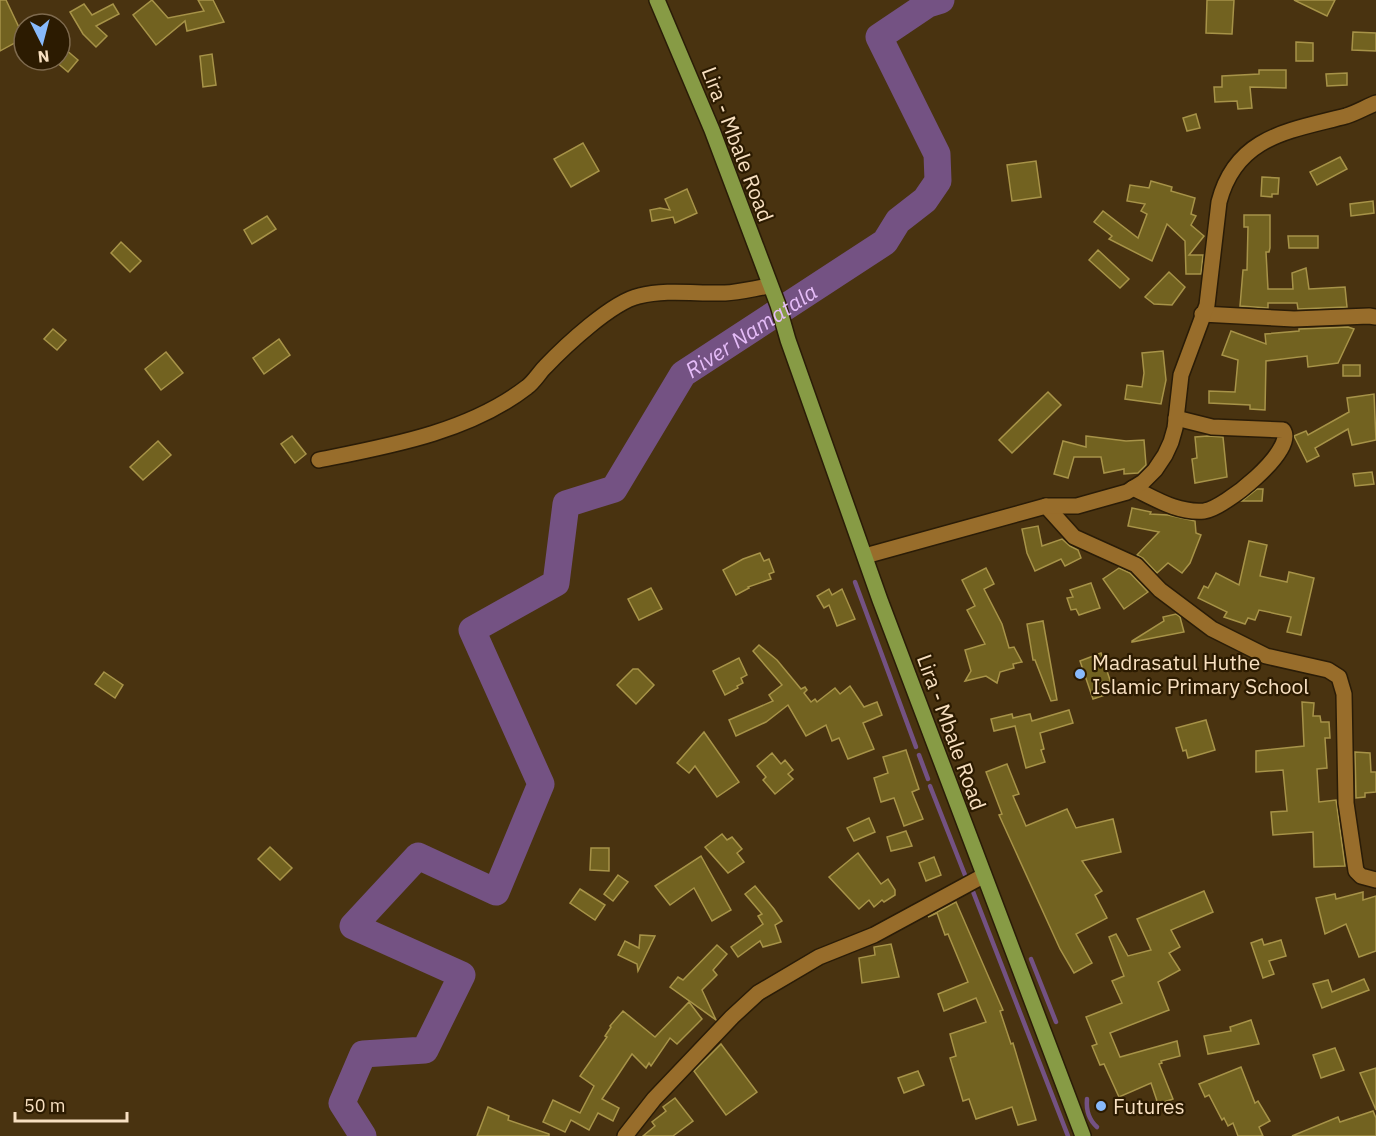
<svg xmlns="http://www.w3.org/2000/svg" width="1376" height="1136" viewBox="0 0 1376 1136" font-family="'IBM Plex Sans',sans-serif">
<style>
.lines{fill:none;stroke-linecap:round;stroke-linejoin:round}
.stream{stroke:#745283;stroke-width:4.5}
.river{stroke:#745283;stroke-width:27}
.building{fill:#726220;stroke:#a79348;stroke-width:1.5}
.street-casing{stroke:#2a1c07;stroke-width:18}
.primary-casing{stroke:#2a1c07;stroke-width:18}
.street{stroke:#986d2b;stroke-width:15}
.primary{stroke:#879b45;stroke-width:15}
.poi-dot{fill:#88bafc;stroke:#2c1b01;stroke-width:2}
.labels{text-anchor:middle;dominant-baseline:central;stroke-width:4.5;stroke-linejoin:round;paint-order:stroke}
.street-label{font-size:21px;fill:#f8e0c1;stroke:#2c1b01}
.poi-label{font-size:21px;fill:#f8e0c1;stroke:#2c1b01;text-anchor:start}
.water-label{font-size:22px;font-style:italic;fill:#e5bcf8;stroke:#2c1b01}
</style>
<rect width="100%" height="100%" fill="#493310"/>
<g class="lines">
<g class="stream">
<polyline points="855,582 916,747"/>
<polyline points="919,755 928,779"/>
<polyline points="930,786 965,875"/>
<polyline points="972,889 1068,1136"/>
<polyline points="1031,959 1056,1022"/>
<path d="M1087,1099C1086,1110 1088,1119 1097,1127"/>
</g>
<path class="river" id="s1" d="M363,1136L342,1103L363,1054L425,1050L462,975L353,926L418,856L496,892L541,784L472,630L556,583L566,504L614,489L683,374L885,242L898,221L925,200L938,181L937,154L879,37L928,4L941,0"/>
</g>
<g class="building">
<polygon points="0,0 6,0 24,38 0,51"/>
<polygon points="152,0 168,18 204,11 198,0 213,0 224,22 187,31 185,21 156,45 133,15"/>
<polygon points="1207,0 1234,0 1232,34 1206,33"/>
<polygon points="1294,0 1335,0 1327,16"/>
<polygon points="84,4 92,15 113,4 119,14 96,26 107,36 96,47 83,34 70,12"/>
<polygon points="1353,32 1376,33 1376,51 1352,50"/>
<polygon points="1296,42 1313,43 1313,61 1296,61"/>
<polygon points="65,49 78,60 68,72 55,61 60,60 60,55"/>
<polygon points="212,54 216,85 203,87 200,56"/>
<polygon points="1259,70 1286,70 1286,88 1250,87 1252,108 1238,109 1237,101 1215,102 1214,87 1222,87 1222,76 1259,74"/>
<polygon points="1347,73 1347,85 1327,86 1326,74"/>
<polygon points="1196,114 1200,128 1187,131 1183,118"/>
<polygon points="583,143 599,171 571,187 554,159"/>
<polygon points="1340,157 1347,169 1317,185 1310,172"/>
<polygon points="1036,161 1041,197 1012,201 1007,165"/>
<polygon points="1262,177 1279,178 1278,194 1272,194 1272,197 1261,196"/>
<polygon points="1151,181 1172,187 1171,191 1195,198 1191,214 1196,216 1191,225 1204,236 1189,255 1203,255 1201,274 1186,274 1185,241 1167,224 1152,261 1109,239 1112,236 1094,222 1103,211 1138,238 1147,214 1141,211 1145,204 1127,201 1130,185 1149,188"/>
<polygon points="687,189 697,213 675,223 673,217 652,221 650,210 660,208 670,210 665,199"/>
<polygon points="1373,201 1374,213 1351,216 1350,204"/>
<polygon points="1244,215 1270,215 1270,248 1269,252 1266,252 1268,289 1293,289 1292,273 1306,268 1309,289 1345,287 1347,307 1298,309 1297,303 1268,303 1268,308 1240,306 1243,270 1247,270 1248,227 1244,227"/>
<polygon points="267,216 276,229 252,244 244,230"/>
<polygon points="1288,236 1318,236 1318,248 1289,248"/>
<polygon points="121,242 141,261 130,272 111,253"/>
<polygon points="1098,250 1129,279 1120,288 1089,260"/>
<polygon points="1169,272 1185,287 1172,305 1154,304 1145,297"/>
<polygon points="1348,327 1354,329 1338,363 1308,367 1307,356 1266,361 1265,410 1250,409 1250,405 1209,403 1209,391 1235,392 1238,360 1222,355 1231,331 1266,344 1265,334 1299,331 1299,329"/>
<polygon points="53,329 66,340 57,350 44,339"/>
<polygon points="279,339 290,355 264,374 253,358"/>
<polygon points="1163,351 1166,380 1161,404 1125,399 1127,385 1142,387 1144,373 1142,353"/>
<polygon points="166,352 183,373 161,390 145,369"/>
<rect x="1343" y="365" width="17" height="11"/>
<polygon points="1048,392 1061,405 1012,453 999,440"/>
<polygon points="1374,394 1376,440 1352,445 1348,429 1315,448 1319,456 1307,462 1294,436 1306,431 1308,435 1349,412 1347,398"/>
<polygon points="292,436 306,454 295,463 281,444"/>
<polygon points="1086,436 1126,441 1144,440 1146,465 1138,473 1124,474 1124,469 1104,473 1101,457 1074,457 1068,478 1054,474 1063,441 1086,447"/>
<polygon points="1208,436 1223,437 1227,477 1195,483 1192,459 1197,458 1195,437"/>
<polygon points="158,441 171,455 143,480 130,467"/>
<polygon points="1372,472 1374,484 1355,486 1353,474"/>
<polygon points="1257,489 1263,489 1262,501 1242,501"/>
<polygon points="1132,508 1151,512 1150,514 1168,515 1195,521 1196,533 1201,535 1190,563 1182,573 1168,563 1157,573 1143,558 1137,555 1159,532 1128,526"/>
<polygon points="1038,526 1042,546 1062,539 1070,546 1078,550 1081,558 1065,566 1061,559 1035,571 1027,553 1022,529"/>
<polygon points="1249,541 1267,545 1260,576 1287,582 1289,572 1314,578 1301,635 1287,632 1291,617 1259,610 1255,620 1248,618 1245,624 1224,617 1227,612 1198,598 1204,586 1208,588 1216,573 1239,585"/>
<polygon points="760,553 764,561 769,559 774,572 769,574 771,579 748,587 749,588 736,595 723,570 743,559"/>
<polygon points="986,568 994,584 984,589 1002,624 1009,648 1014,647 1022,662 1013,664 1014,668 1000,672 997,683 986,676 965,681 971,671 965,650 985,644 967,610 975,606 962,580"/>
<polygon points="1119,568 1130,573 1148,592 1124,609 1103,579"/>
<polygon points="1091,583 1100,608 1079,615 1076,609 1071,610 1067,598 1073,597 1070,590"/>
<polygon points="651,588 662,609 639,620 628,599"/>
<polygon points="829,589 832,595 842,589 855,619 837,626 829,605 824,608 817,596"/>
<polygon points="1176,614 1180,617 1184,632 1132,642 1132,641 1164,621 1163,617"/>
<polygon points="1043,621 1057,700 1051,701 1035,660 1033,660 1027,624"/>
<polygon points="759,645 777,660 801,689 805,687 807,690 804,693 811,702 815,699 817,702 835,688 840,694 850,686 864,707 877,702 882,715 863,723 874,749 848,759 839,738 832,741 826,725 806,736 788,705 766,722 736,736 729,720 773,701 769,695 782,685 753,651"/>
<polygon points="1101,653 1114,692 1093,699 1080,661"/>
<polygon points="739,658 747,675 741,678 743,683 737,686 738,688 725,695 713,671"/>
<polygon points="633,669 638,669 654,685 636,704 617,685"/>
<polygon points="104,672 123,685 115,698 95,684"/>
<polygon points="1302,702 1314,703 1313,716 1320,716 1321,722 1329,722 1330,738 1325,738 1327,768 1317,769 1319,802 1336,800 1345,866 1314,867 1313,832 1273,835 1271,812 1287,811 1283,770 1256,772 1256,751 1304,746"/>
<polygon points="1069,710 1073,723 1040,733 1044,749 1041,750 1045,762 1026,768 1015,726 994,731 991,719 1012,714 1013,718 1030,714 1032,721"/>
<polygon points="1206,720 1215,750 1188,758 1186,750 1183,751 1176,728"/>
<polygon points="704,732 739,782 717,797 695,766 689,773 677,763"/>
<polygon points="906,750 919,789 912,792 923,819 904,826 894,798 881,802 874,778 888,773 883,757"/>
<polygon points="1355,752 1370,753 1371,772 1376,772 1376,792 1365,793 1365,797 1356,798"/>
<polygon points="772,753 781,764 785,760 793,770 788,774 793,779 775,794 763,780 766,777 757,766"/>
<polygon points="1007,764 1019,794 1013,796 1026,826 1067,809 1076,828 1113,819 1121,852 1082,861 1102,891 1095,895 1107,918 1076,934 1092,963 1074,973 1060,949 999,815 1002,814 986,772"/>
<polygon points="869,818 875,832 854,841 847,828"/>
<polygon points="906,831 912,846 891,851 887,837"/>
<polygon points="722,834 727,840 732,837 742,849 737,853 744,862 728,873 705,847"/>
<polygon points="270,847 292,868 280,880 258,859"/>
<polygon points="591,848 609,848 609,871 590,870"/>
<polygon points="858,853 881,884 888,879 895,890 895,895 884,902 882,900 874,907 869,900 859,909 829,877"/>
<polygon points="701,856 731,910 712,921 694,888 670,905 655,886"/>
<polygon points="934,857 941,875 926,881 919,863"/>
<polygon points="618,875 628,882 613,901 604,894"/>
<polygon points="755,886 774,909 782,921 775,925 781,942 763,947 760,941 738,957 731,947 763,924 758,916 762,914 745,894"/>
<polygon points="580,889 605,905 595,920 570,903"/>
<polygon points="1204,891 1213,912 1171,930 1180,947 1169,953 1180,970 1158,982 1169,1010 1110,1033 1120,1057 1177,1041 1180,1056 1161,1061 1162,1063 1159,1064 1173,1099 1158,1104 1151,1083 1119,1097 1104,1064 1100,1065 1092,1046 1097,1044 1086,1017 1122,1003 1112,981 1124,976 1109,937 1116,934 1128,956 1151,950 1137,919"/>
<polygon points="1363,892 1363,900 1376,896 1376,951 1359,957 1346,924 1325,934 1316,898 1335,894 1336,899"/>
<polygon points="956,902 1003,1010 1000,1011 1011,1044 1013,1043 1036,1120 1018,1125 1012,1107 976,1119 969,1099 963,1101 950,1058 956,1056 950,1034 986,1022 976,998 944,1011 938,994 968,982 948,934 945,935 937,913 928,917"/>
<polygon points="640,935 655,936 638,971 637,964 618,955 625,941 639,948"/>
<polygon points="1262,939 1264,945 1281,940 1286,956 1269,961 1274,974 1263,978 1251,943"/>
<polygon points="891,944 899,977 862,983 859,958 875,955 874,947"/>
<polygon points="717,945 727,954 713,970 717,975 702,990 716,1020 670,987 678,977 683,980"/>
<polygon points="1364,979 1369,990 1322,1008 1313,984 1328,980 1332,992"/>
<polygon points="689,1002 702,1019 677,1044 670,1038 651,1066 649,1063 646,1068 632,1054 602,1099 619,1108 613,1121 598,1113 589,1130 571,1120 565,1132 543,1122 553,1100 580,1113 594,1086 580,1076 607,1037 605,1036 611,1027 610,1026 623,1011 655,1037"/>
<polygon points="1251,1020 1259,1044 1208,1054 1204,1036 1231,1031 1230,1027"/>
<polygon points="721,1044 757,1092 726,1115 694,1071"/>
<polygon points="1335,1048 1344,1070 1321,1078 1313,1055"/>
<polygon points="1241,1067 1255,1103 1258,1101 1270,1121 1259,1127 1263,1136 1238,1136 1233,1123 1228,1126 1224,1118 1222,1120 1209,1095 1205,1097 1199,1084"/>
<polygon points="1376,1068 1376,1110 1360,1073"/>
<polygon points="918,1071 924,1085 904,1093 898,1078"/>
<polygon points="675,1098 693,1121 673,1136 643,1136 655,1126 652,1122 666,1111 663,1107"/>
<polygon points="488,1107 509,1116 508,1120 549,1134 549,1136 477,1136"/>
<polygon points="1373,1111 1376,1118 1376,1136 1292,1136 1338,1117 1340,1122"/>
</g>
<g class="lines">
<g class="street-casing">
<g id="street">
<polyline points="1202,314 1294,319 1369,316 1376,317"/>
<path d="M319,460C389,446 469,432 527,387C534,382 539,373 545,367C565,346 612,302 639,296C667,289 697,294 725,293C740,292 756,288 770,286"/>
<path d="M1133,488C1156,499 1177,513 1204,511C1224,509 1297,450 1283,430L1212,427L1176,418"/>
<polyline points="1046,506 1074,537 1136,565 1160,590 1212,629 1266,656 1328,670 1339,677 1344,694 1346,803 1356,871 1361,876 1376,880"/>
<path d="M865,556L1046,506H1077L1127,492L1143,482L1155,470L1165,455L1171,442L1175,428L1181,375L1207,305L1219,202C1236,136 1289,131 1346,116C1356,113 1366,107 1376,103"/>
<polyline points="625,1136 654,1099 732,1017 758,993 819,957 874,935 983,876"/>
</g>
</g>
<g class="primary-casing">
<polyline id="primary" points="657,0 712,130 778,305 788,340 880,600 1083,1136"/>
</g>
<use href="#street" class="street"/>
<use href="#primary" class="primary"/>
</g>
<g class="poi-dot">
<circle cx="1080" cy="674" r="6"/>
<circle cx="1101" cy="1106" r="6"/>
</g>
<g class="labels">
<g class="street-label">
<text transform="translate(738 144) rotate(69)">Lira - Mbale Road</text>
<text transform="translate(952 732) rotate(70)">Lira - Mbale Road</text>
</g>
<g class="poi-label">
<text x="1092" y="662">Madrasatul Huthe<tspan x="1092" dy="24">Islamic Primary School</tspan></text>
<text x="1113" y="1106">Futures</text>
</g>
<g class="water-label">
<text stroke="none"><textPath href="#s1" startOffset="1266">River Namatala</textPath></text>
</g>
</g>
<g transform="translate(42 42) rotate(174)"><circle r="28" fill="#2c1b01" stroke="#7e6a4e" stroke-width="1.5"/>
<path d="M0-4.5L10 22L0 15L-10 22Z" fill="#88bafc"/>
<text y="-9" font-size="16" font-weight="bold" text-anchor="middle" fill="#f8e0c1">N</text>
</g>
<path d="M15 1112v9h112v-9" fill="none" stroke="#f8e0c1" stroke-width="3"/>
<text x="24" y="1112" font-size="18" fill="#f8e0c1" stroke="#2c1b01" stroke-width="4.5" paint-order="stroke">50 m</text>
</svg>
